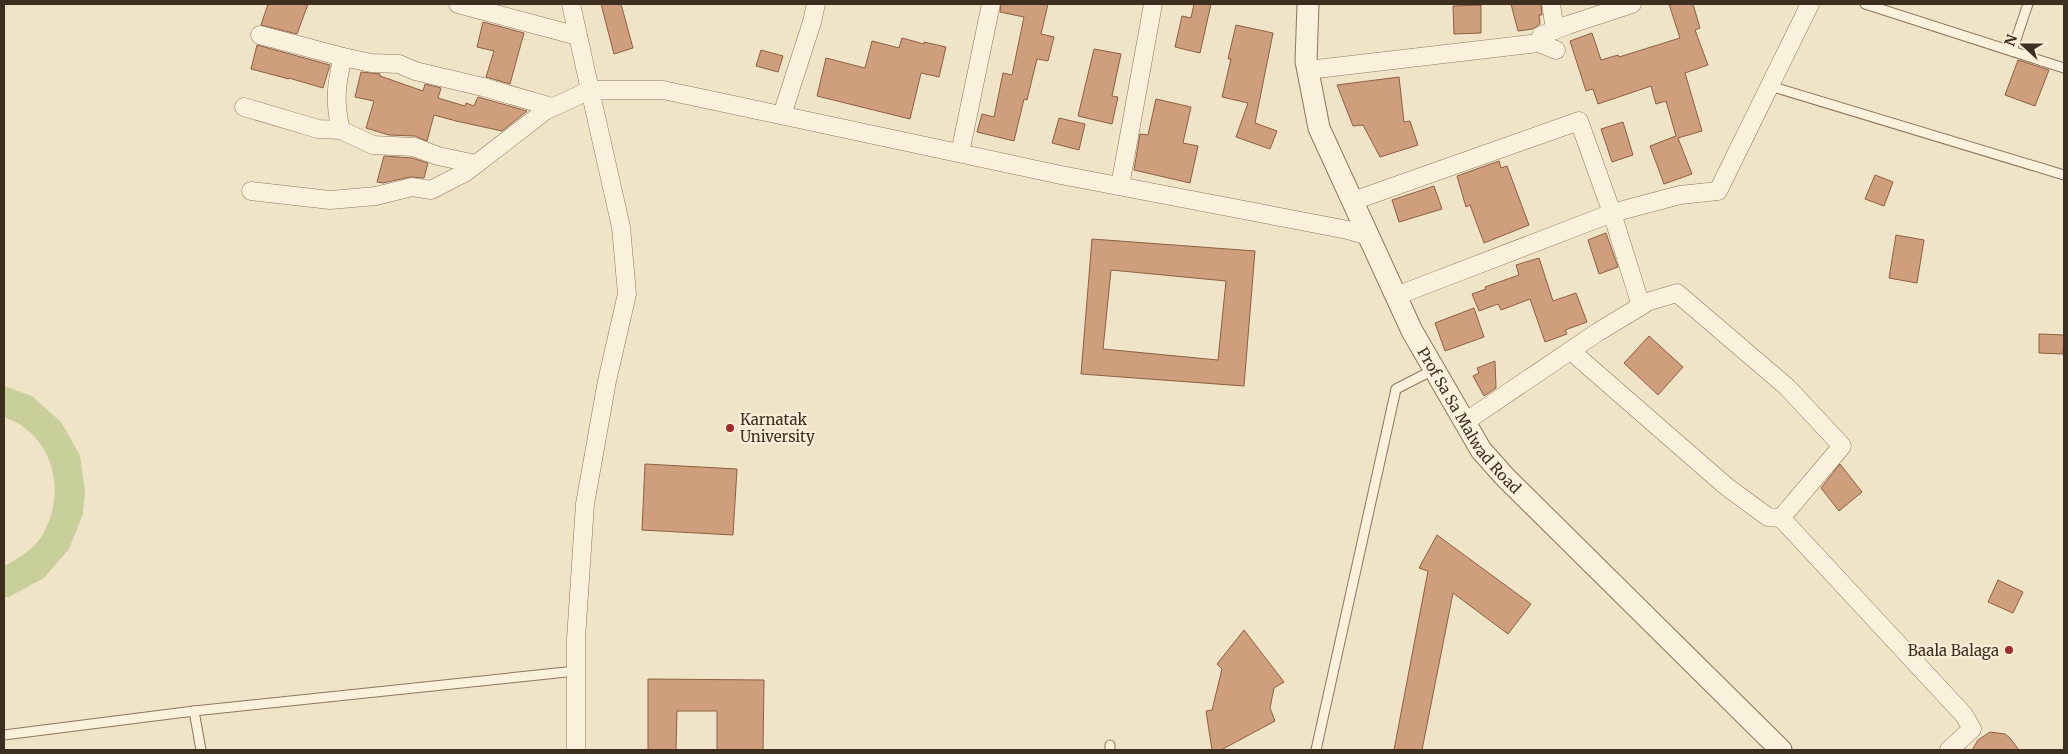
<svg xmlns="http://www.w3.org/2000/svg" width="2068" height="754" viewBox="0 0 2068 754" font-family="Merriweather,serif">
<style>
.green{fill:#c9cf9b}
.building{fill:#cf9f7d;stroke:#8d5f41;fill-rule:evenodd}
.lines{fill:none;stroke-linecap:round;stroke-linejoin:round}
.service-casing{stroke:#8d765c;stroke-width:11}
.minor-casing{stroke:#8d765c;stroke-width:19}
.tertiary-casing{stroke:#8d765c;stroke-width:23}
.service{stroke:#faf1dc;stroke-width:9}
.minor{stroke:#faf1dc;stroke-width:18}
.tertiary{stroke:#faf1dc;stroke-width:21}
.poi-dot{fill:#9e2a2b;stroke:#f7eed8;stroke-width:2}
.labels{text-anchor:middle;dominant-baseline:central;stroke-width:4.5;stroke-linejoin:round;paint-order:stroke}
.poi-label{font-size:15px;fill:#3d2e20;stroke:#f7eed8;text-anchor:start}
.street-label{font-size:15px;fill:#3d2e20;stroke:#f7eed8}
</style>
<rect width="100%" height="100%" fill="#f0e4c8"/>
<path class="green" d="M4,386L32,396L61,422L80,455L85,492L83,514L69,549L44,578L9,597H4V566C19,558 36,548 44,532C67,488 52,434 4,417Z"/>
<g class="building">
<polygon points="268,4 308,4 297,34 261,25"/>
<polygon points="601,4 621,4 633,48 614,54"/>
<polygon points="1001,4 1048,4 1041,34 1054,37 1048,61 1037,59 1027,100 1024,99 1014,141 977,132 982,114 994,117 1003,73 1012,75 1024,17 1000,12"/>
<polygon points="1194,4 1211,4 1200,53 1175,47 1182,16 1191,18"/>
<polygon points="1511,4 1541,4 1542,15 1539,15 1540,24 1533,29 1518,31"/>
<polygon points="1669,4 1693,4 1700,28 1695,30 1708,65 1685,73 1702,131 1678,138 1692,174 1664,184 1650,146 1676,136 1666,101 1656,104 1651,86 1598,104 1593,89 1586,91 1570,41 1592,33 1601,60 1618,55 1619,57 1680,38"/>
<polygon points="1481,5 1481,33 1454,34 1453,6"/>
<polygon points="483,22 524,33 510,84 486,77 494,51 477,47"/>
<polygon points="1236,25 1273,33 1255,123 1277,131 1270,149 1236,137 1248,103 1222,97 1231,59 1228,59"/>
<polygon points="902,38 924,44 924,42 946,47 939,77 921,73 910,119 817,96 826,58 865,68 872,41 899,48"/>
<polygon points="257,45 330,65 323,88 289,78 289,79 251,69"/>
<polygon points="1094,49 1121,54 1112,96 1118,97 1112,124 1078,116"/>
<polygon points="761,50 783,56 778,72 756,66"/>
<polygon points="2018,60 2049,70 2035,106 2005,95"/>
<polygon points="361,72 380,74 380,76 423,91 425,84 441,88 438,98 465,106 466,103 474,106 478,97 527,111 502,131 456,121 434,115 427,141 415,136 389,135 366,128 374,101 355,97"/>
<polygon points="1399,77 1404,122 1410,121 1418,145 1380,157 1363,125 1353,126 1337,85"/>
<polygon points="1156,99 1191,107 1183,143 1198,146 1190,183 1134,170 1140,134 1148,135"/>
<polygon points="1059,118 1085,124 1079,150 1052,143"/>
<polygon points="1623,122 1633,155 1612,162 1601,129"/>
<polygon points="384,156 412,158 428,163 424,178 410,177 383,183 377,182"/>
<polygon points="1499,161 1501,168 1507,166 1529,225 1484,243 1470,205 1466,207 1457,176"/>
<polygon points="1875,175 1893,182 1884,206 1865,199"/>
<polygon points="1434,186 1442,209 1399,222 1392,200"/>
<polygon points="1606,233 1618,267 1599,274 1588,240"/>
<polygon points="1896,235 1924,240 1917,283 1889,278"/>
<path d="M1092,239L1255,251L1244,386L1081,374ZM1111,270L1226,281L1218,360L1103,349Z"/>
<polygon points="1539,258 1553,301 1576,293 1587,322 1565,330 1567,334 1545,342 1530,299 1501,310 1498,304 1479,311 1472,294 1486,289 1485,287 1519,275 1516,265"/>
<polygon points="1474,308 1484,337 1445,351 1435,323"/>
<polygon points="2039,334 2064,335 2063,354 2039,353"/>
<polygon points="1649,336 1683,367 1658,395 1624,363"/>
<polygon points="1495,361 1496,388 1484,396 1473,376 1479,373 1477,368"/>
<polygon points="645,464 737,469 733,535 642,530"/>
<polygon points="1840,464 1862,492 1839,511 1821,488"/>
<polygon points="1437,535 1531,604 1508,634 1453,593 1422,750 1394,750 1428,571 1419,568"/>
<polygon points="1998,580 2023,592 2013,613 1988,602"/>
<polygon points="1244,630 1284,682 1274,688 1270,708 1275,721 1221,750 1212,750 1206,711 1212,710 1222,669 1217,664"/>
<polygon points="648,679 764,680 763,750 717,750 717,711 677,711 676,750 648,750"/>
<polygon points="1990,732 2005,734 2010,738 2019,750 1972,750 1978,740"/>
</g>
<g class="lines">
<g class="service-casing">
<g id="service">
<polyline points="1865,4 2064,68"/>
<polyline points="2012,51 2028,4"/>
<polyline points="1770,86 2064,175"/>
<polyline points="194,711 576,671"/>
<polyline points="4,735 194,711 201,750"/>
<polyline points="1110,745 1110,750"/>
<polyline points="1316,750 1396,389 1435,369"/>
</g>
</g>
<g class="minor-casing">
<g id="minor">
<polyline points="458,4 578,36"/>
<polyline points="571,4 590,90 663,90 1061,175 1348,230 1369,236"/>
<polyline points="1551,4 1555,30"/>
<polyline points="260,35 343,57 371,63 399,64 415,71 483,87 552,107"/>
<polyline points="1539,43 1542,35 1568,25 1632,4"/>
<polyline points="1308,70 1539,43 1556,50"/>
<polyline points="244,107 318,129 341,130 373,145 414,147 438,156 476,164"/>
<polyline points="782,115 812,22 816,4"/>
<path d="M341,130C334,102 336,84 343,57"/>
<polyline points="960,153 991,4"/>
<polyline points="1120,186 1153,4"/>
<polyline points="251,191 330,200 376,196 412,187 431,190 466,172 545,111 590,90 621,227 627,294 607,381 585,504 576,639 576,750"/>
<polyline points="1353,201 1579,121 1612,213 1641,306"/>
<polyline points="1396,296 1612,213 1680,195 1718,191 1810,4"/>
<polyline points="1571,351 1727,487 1768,517 1781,518 1964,715 1972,729 1949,750"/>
<polyline points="1465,422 1598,332 1641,306 1647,302 1677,293 1787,387 1842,446 1781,518"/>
</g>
</g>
<g class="tertiary-casing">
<g id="tertiary">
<path id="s1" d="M1308,4L1306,61L1319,128L1412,331L1481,450L1505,477L1781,750"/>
</g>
</g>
<use href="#service" class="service"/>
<use href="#minor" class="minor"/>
<use href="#tertiary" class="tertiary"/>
</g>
<g class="poi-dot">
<circle cx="730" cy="428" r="5"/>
<circle cx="2009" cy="650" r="5"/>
</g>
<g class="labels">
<g class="poi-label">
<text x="740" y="419">Karnatak<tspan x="740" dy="17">University</tspan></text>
<text x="1999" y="650" text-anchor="end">Baala Balaga</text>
</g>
<g class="street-label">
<text stroke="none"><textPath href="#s1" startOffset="455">Prof Sa Sa Malwad Road</textPath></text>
</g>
</g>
<rect width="2068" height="754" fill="none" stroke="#3d2e20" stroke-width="10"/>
<g transform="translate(2023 45) rotate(291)" stroke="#f7eed8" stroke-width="4" paint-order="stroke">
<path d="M0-4L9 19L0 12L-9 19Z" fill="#3d2e20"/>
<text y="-8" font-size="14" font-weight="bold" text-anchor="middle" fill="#3d2e20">N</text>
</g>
</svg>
